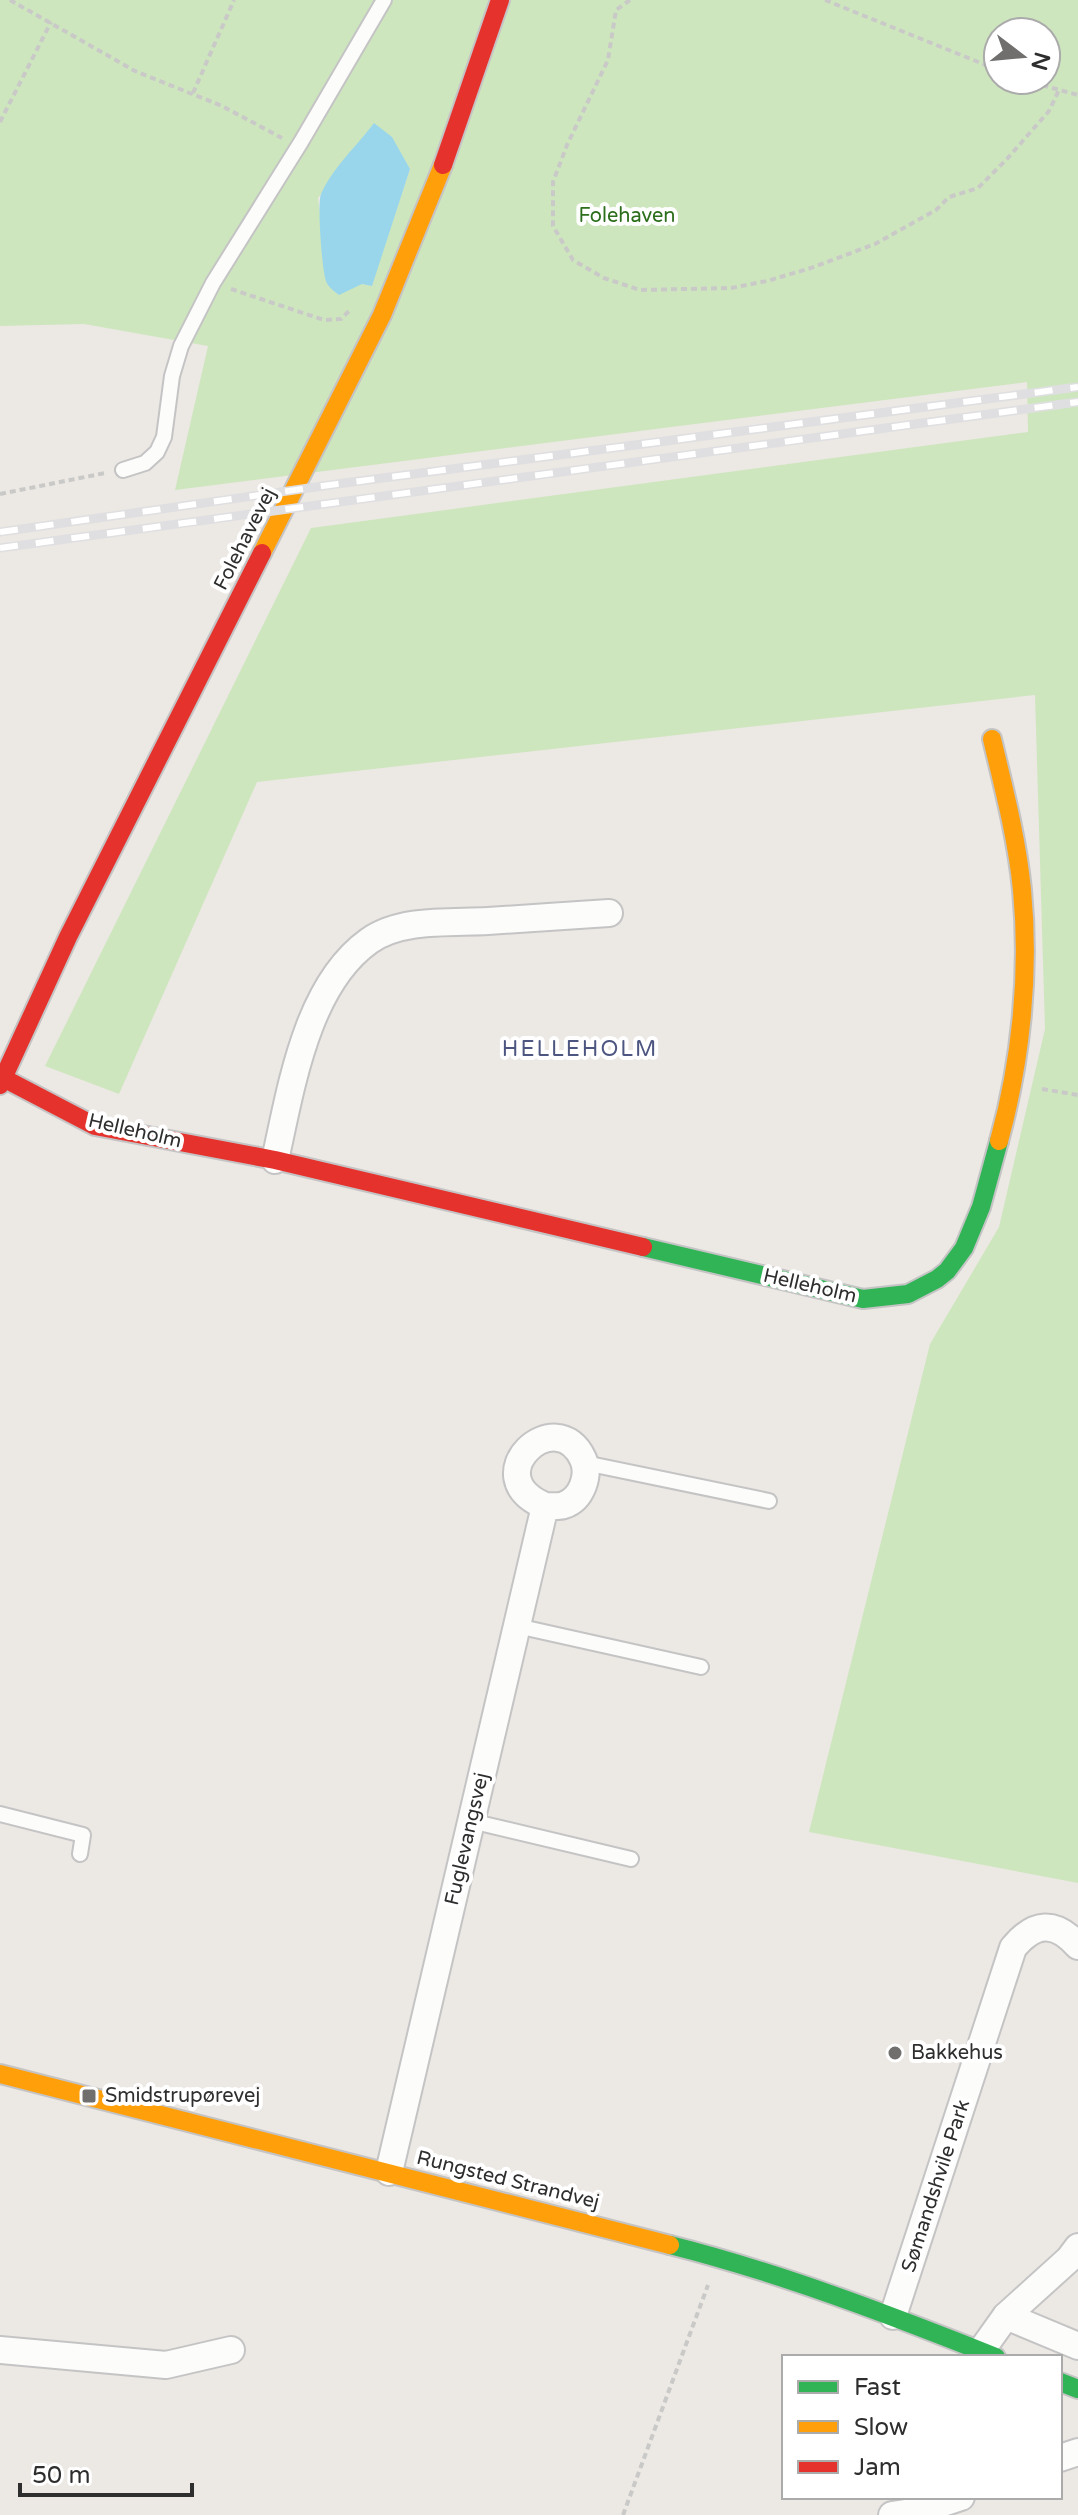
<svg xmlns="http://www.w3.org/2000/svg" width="1078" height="2515" viewBox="0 0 1078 2515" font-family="'Varela Round',sans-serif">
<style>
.green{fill:#cee6be;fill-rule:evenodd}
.water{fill:#99d6ec}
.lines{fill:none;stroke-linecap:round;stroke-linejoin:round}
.lane-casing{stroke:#c5c4c5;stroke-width:18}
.street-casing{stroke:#c5c4c5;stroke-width:30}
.fast-casing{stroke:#c5c4c5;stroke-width:22}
.slow-casing{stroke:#c5c4c5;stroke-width:22}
.jam-casing{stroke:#c5c4c5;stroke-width:22}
.path{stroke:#c9c9c8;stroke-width:4;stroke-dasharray:6 4;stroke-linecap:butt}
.lane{stroke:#fcfcfb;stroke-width:14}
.street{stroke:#fcfcfb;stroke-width:26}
.fast{stroke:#30b455;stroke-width:18}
.slow{stroke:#ff9f0a;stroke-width:18}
.jam{stroke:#e5322d;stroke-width:18}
.rail-casing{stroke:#dfdfe1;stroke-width:9}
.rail{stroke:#fff;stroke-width:6;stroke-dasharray:18;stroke-linecap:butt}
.poi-dot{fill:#706f6e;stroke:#fff;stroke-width:3}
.labels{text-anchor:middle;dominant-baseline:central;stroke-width:8;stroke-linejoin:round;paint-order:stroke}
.park-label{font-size:20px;fill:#2c6e1b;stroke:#fff}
.street-label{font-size:20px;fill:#2e2e2e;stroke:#fff}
.poi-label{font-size:20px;fill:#2e2e2e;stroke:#fff;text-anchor:start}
.neighbourhood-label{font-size:22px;letter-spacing:2px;fill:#4d5680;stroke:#fff}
</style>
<rect width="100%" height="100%" fill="#ece8e4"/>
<path class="green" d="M0,0H1078V1883L809,1832L930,1344L999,1227L1045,1029L1035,695L257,782L119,1094L45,1066L311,528L1028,432L1027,382L175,490L208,346L84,324L0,326ZM998,32H1046V80H998ZM374,124L410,169L371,285L362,284L322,227L318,198Z"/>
<path class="water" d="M374,123L392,137L410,169L372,286L362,284L339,295C334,291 328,287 326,281C322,271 317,203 321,194C333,167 356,147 374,123Z"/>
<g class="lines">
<g class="lane-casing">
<g id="lane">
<polyline points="123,470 145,463 157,452 164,437 172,376 181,346 213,283 301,142 384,0"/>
<polyline points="585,1463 769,1501"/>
<polyline points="517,1626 701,1667"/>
<polyline points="0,1814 83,1835 80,1854"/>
<polyline points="471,1821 631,1859"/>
</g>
</g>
<g class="street-casing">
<g id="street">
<path d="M275,1160C291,1089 306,986 369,941C401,918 451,923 488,921C528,918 569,916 609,913"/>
<path d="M389,2172L545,1506C474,1476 557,1401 583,1459C590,1475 582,1499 564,1505C559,1507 551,1506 545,1506"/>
<path d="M893,2316L1013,1948C1034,1922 1055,1920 1078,1946"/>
<polyline points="1006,2316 1078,2346"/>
<polyline points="0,2350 166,2365 231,2350"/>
<polyline points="981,2351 1006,2316 1069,2259 1078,2247"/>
<polyline points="1060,2458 1078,2452"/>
<polyline points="892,2515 918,2511 961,2497"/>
</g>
</g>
<g class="fast-casing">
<g id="fast">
<polyline points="643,1247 863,1299 908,1294 937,1279 947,1271 964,1248 981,1207 999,1141"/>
<path d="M670,2245C781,2273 890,2315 996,2357"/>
<polyline points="1060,2382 1078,2389"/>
</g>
</g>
<g class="slow-casing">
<g id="slow">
<polyline points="262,553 382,315 443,165"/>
<path d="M992,739C1004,789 1017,839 1022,890C1030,973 1021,1061 999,1141"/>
<polyline points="0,2074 670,2245"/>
</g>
</g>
<g class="jam-casing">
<g id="jam">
<polyline points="443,165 500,0"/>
<polyline points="3,1078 95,1126 275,1160 643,1247"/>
<polyline points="0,1085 68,937 262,553"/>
</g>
</g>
<g class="path">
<polyline points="10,0 135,71 222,106 282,138"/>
<polyline points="630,0 616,10 608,60 567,145 553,182 553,226 573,260 604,278 640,290 731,288 767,281 811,268 875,244 936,210 949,197 978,188 1006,160 1049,111 1059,90"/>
<polyline points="825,0 998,70"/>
<polyline points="1023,80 1078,95"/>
<polyline points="193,93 234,0"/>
<polyline points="0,122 51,22"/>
<polyline points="231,289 324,320 341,319 349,311"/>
<polyline points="0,494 105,473"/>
<polyline points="1042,1089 1078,1095"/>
<polyline points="623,2515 708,2285"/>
</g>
<use href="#lane" class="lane"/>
<use href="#street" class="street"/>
<use href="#fast" class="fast"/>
<use href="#slow" class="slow"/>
<use href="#jam" class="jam"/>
<g class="rail-casing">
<g id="rail">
<polyline points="0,532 337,484 1078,387"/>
<polyline points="0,548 1078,402"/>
</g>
</g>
<use href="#rail" class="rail"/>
</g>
<g class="poi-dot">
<circle cx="895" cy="2053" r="8"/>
<rect x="81" y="2088" width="16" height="16" rx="4"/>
</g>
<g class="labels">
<g class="park-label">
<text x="627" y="216">Folehaven</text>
</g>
<g class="street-label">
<text transform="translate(245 539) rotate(-63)">Folehavevej</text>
<text transform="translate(135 1131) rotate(13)">Helleholm</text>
<text transform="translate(810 1286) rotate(13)">Helleholm</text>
<text transform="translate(467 1839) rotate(-77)">Fuglevangsvej</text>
<text transform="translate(508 2180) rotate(14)">Rungsted Strandvej</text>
<text transform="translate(936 2186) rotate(-72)">Sømandshvile Park</text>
</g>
<g class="poi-label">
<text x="911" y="2053">Bakkehus</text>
<text x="105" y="2096">Smidstrupørevej</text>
</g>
<g class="neighbourhood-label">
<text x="580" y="1049">HELLEHOLM</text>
</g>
</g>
<rect x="782" y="2355" width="280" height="144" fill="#ffffff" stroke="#ababab" stroke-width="2"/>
<rect x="798" y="2381" width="40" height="12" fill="#30b455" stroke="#ababab" stroke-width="2"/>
<text x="854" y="2395" font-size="24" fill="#2e2e2e">Fast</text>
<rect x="798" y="2421" width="40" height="12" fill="#ff9f0a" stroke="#ababab" stroke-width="2"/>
<text x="854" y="2435" font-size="24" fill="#2e2e2e">Slow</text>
<rect x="798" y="2461" width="40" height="12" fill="#e5322d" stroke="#ababab" stroke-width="2"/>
<text x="854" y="2475" font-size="24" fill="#2e2e2e">Jam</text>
<g transform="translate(1022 56) rotate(106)"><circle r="38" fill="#ffffff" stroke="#ababab" stroke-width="2"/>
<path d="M0-6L14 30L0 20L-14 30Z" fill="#706f6e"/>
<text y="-12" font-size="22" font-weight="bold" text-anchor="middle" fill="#2e2e2e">N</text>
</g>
<path d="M20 2483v12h172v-12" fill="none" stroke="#2e2e2e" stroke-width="4"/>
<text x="32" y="2483" font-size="24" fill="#2e2e2e" stroke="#ffffff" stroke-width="6" paint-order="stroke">50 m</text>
</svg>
